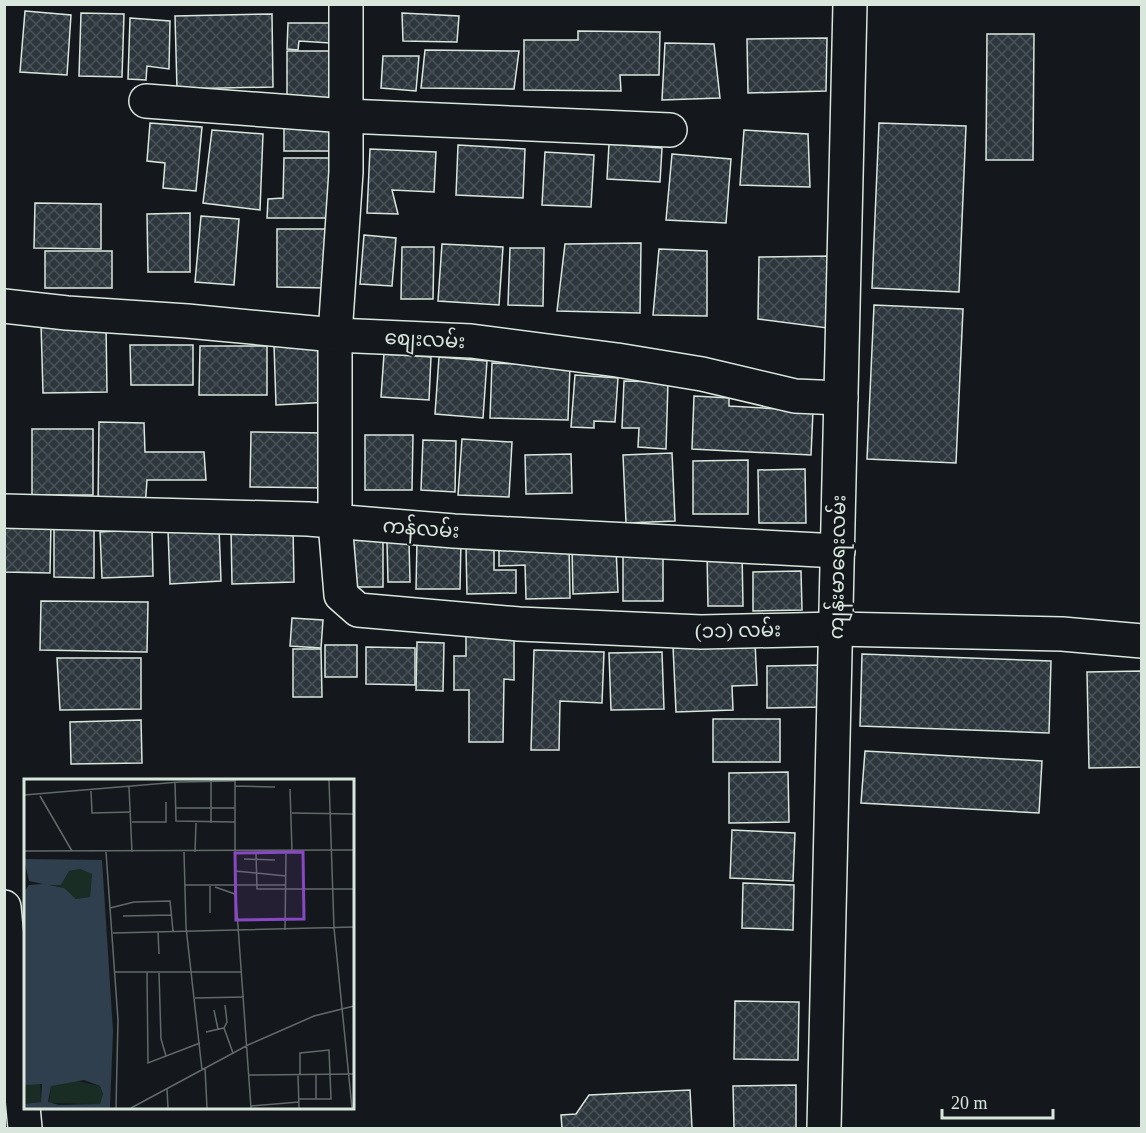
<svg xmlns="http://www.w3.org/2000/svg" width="1146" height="1133" viewBox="0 0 1146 1133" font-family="'Times New Roman','Noto Sans Myanmar',serif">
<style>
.building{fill:url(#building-cross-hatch);stroke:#d8e6dc;stroke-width:1.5}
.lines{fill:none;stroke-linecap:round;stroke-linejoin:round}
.minor-casing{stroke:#d8e6dc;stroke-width:36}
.minor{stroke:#14181c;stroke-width:33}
.labels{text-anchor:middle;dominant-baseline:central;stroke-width:4.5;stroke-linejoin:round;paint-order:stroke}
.street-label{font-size:20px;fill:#d8e6dc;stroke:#14181c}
.inset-road{fill:none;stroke:#626a69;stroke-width:1.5}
.view{fill:#8948c3;fill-opacity:0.15;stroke:#8948c3;stroke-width:3}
.inset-edge{fill:none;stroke:#d8e6dc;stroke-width:3}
</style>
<defs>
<pattern id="building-cross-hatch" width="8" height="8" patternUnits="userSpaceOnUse" patternTransform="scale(1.5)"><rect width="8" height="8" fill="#2c363c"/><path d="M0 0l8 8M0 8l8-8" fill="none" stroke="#4a5358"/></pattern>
</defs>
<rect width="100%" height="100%" fill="#14181c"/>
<g class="building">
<polygon points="25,11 71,15 67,75 20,72"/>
<polygon points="81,13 124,14 122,77 79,76"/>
<polygon points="402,13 459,16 457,42 403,41"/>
<polygon points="272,14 273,87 177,89 175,16"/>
<polygon points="130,18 170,21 169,69 147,66 146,80 128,79"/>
<polygon points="288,23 330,23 330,43 299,41 298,50 287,49"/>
<polygon points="578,31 660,32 659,75 620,75 621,91 524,90 524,40 578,40"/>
<polygon points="987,34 1034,34 1033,160 986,160"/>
<polygon points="827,38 826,91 748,93 747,39"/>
<polygon points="665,43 714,44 720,98 662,100"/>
<polygon points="425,50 519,51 514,89 421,88"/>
<polygon points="287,51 341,51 344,108 287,107"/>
<polygon points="383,56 419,56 416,91 381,88"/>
<polygon points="284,118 340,119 340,151 284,151"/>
<polygon points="150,123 202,127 196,191 163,188 165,163 147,161"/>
<polygon points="879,123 966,126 959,292 872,288"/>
<polygon points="212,130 263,134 260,210 203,203"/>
<polygon points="744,130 808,134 810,187 740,185"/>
<polygon points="609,144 662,148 660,182 607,179"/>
<polygon points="458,145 525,149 523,198 456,195"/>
<polygon points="370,149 436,152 434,192 392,190 398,214 367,213"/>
<polygon points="545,152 594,155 591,207 542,205"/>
<polygon points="672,154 731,159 726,223 666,220"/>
<polygon points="284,158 341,158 341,218 267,218 268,199 283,198"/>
<polygon points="35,203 101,204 101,249 34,248"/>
<polygon points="190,213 190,272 148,272 147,214"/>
<polygon points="201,216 239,219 234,285 195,282"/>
<polygon points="277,229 325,229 325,288 277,287"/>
<polygon points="364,235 396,238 392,286 360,284"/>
<polygon points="641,243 640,313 557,311 565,244"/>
<polygon points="442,244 503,247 499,305 438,301"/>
<polygon points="402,247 434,247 433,299 401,299"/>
<polygon points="510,248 544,248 543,306 508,305"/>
<polygon points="659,249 707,251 707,316 653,315"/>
<rect x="45" y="251" width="67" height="37"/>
<polygon points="832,256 835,329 758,319 759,257"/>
<polygon points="874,305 963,309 956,463 867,459"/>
<polygon points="106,323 107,392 43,393 41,324"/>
<polygon points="328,342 330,402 276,405 274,345"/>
<polygon points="130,345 193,345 193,385 131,385"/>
<polygon points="200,346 267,346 267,395 199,395"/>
<polygon points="384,354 431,357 429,400 381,397"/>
<polygon points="439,357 487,361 483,418 435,414"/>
<polygon points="492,363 570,366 568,420 490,418"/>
<polygon points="575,375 618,378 615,422 594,421 594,428 571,427"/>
<polygon points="624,381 668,382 666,449 638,447 639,428 622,428"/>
<polygon points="694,396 729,398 729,406 813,411 811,455 692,449"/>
<polygon points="99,422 144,423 145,452 204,452 206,480 147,480 145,508 98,508"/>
<rect x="32" y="429" width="61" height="66"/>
<polygon points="251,432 329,433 328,488 250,487"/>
<polygon points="365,435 413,435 412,490 365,490"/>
<polygon points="462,439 512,442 509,497 458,495"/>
<polygon points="423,440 456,441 455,492 421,490"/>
<polygon points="672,453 675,521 626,523 623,455"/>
<polygon points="571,454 572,493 526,494 525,455"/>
<polygon points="748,460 748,514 693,514 693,461"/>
<polygon points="805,469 806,523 759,523 758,470"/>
<polygon points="4,522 51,522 50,573 4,572"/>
<polygon points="219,527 221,581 170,584 168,530"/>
<polygon points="293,527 294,582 232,584 231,528"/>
<polygon points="54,529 94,529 94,578 54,577"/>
<polygon points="152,529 153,576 102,578 100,532"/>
<polygon points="347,537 383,537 383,587 346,587"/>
<polygon points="417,540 461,540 460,589 416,589"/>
<polygon points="387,542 409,542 410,582 388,582"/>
<polygon points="569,543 570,598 526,599 525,565 499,566 499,545"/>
<polygon points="616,547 618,592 573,594 572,548"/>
<polygon points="466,548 494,548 494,570 516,570 516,593 467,594"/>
<rect x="623" y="550" width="40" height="51"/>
<polygon points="742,552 743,606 708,606 707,553"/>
<polygon points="801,571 802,610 753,611 753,572"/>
<polygon points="41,601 148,602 147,652 40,650"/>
<polygon points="292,618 323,620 321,648 290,646"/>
<polygon points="466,628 514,637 514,680 504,679 503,742 469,742 469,690 454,690 454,656 466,656"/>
<polygon points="417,642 444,643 443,691 416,690"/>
<polygon points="755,642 757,685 732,686 733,710 676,712 673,646"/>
<rect x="325" y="645" width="32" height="32"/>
<polygon points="366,647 415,648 415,685 366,684"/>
<polygon points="293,649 321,649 322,697 293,697"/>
<polygon points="534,650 604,652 602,703 560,701 559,750 531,750"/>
<polygon points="662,652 664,709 611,710 609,653"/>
<polygon points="862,654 1051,661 1049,733 860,726"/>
<polygon points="57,658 141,658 141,709 60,710"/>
<polygon points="824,665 825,707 767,708 767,666"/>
<polygon points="1142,671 1142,767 1089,768 1087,672"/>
<rect x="713" y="719" width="67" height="43"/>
<polygon points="141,720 142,763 71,764 70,722"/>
<polygon points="865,751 1042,761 1039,813 861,803"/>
<polygon points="788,772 789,822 729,823 729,773"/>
<polygon points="732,830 795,833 793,881 730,878"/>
<polygon points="743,883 794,885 793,930 742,928"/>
<polygon points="735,1001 799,1002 798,1060 734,1059"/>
<polygon points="796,1085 796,1128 734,1128 733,1086"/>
<polygon points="690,1090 692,1128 562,1128 561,1115 576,1114 589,1095"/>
</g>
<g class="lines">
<g class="minor-casing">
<g id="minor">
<polyline points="346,4 346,172 335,335 335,522 341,595 358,610 519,624 701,632 836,629 1062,634 1142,641"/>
<polyline points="146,101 346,116 670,130"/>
<polyline points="4,306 67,313 187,321 335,335 471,341 617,360 702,374 795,396 841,398"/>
<polyline points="4,511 308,519 454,531 838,551"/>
<polyline points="4,907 25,1128"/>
<polyline points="824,1128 850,4"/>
</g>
</g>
<use href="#minor" class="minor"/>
</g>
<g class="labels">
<g class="street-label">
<text transform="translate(425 339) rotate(3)">စျေးလမ်း</text>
<text transform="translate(421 528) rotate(4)">ကန်လမ်း</text>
<text transform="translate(837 567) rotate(-89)">ကျန်းမာရေးလမ်း</text>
<text transform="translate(738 630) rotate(-1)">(၁၁) လမ်း</text>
</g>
</g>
<g transform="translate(24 779)">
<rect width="330" height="330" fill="#14181c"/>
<path d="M56,90L68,95L66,118L52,120L37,108L25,106H37L45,92ZM49,301L76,307L79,315L76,325L25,324L27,307ZM16,303L17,323L0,325V306Z" fill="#1a2d24"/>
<path d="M0,80L78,81L89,252L86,329H0V325L17,323L18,305L0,306V113L5,106L19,105L5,102ZM56,90L68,95L66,118L52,120L40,109L25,106H37L45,92ZM60,301L76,307L79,315L76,325L35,326L24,323L27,307Z" fill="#2f3f4d" fill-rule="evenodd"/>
<path class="inset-road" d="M211,1V105L227,329M305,1L310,149L328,329M151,3L152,42L211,43M211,7L251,8M105,8L108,73M266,10L268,72M67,12L68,34L107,33M0,16L155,3L210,2M16,17L48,72M151,29H211M268,34L330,35M108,43H142V23M187,44V1M0,72L330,71M82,73L94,241L92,329M160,73L162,148L178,291M171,73L172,44M232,74L233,110H330M220,80L251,81M211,92L262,97M161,106H262M186,107V134M191,108L211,115M86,129L110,123L146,122L149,152M99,137L148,136M261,151L262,73M134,153L135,175M89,154L330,148M91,193H218M123,193L124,284L176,264M135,194L137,260L142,277M171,219L220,218M190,231L194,250M200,249L203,243L201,226M182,253L200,249L209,274M181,289L183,329M225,296L330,295M274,296L275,329M292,296V320M143,310L144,329M275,320H307L305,271L276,274V296M227,327L275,323M107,329L224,266L290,237L330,227"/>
<path class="view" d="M279,73L280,140L212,141L211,74Z"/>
<rect width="330" height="330" class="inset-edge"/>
</g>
<rect width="1146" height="1133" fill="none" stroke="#d8e6dc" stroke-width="12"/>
<path d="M942 1109v9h111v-9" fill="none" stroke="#d8e6dc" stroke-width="3"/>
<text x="951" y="1109" font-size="18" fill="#d8e6dc" stroke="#14181c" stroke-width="4.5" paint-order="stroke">20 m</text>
</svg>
